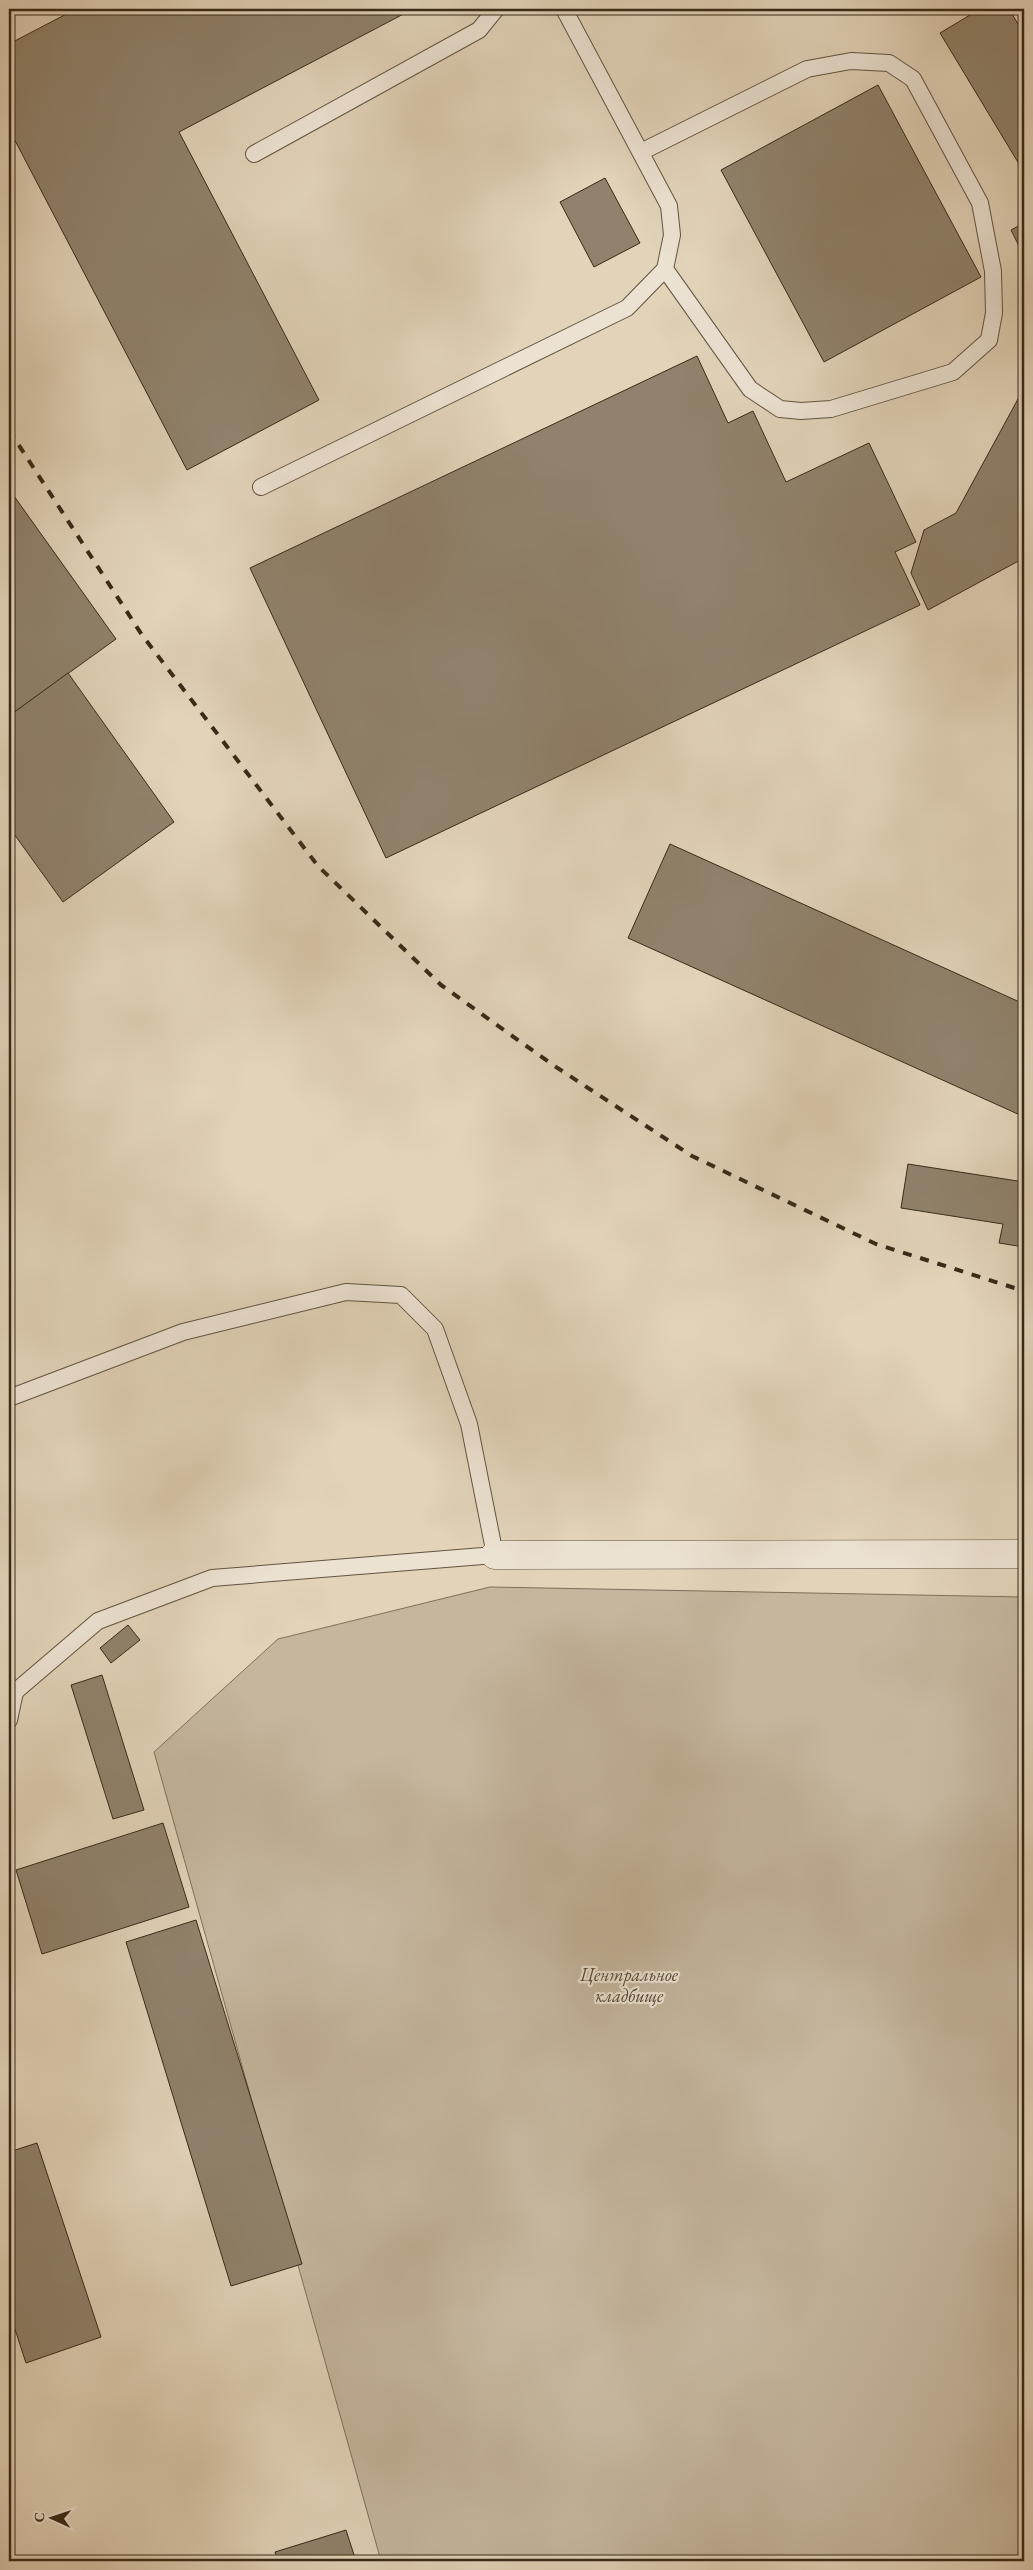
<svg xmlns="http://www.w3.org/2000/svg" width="1033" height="2570" viewBox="0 0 1033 2570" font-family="'EB Garamond',serif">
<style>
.green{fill:#c5b69e;stroke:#7e705b}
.building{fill:#90826c;stroke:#382a18}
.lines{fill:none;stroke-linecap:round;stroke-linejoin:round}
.service-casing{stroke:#625440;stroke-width:18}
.minor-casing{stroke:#625440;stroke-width:29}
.service{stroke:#ece2d2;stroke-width:16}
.minor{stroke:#ece2d2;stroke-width:28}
.rail{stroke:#382a18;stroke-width:4;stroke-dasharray:9 9;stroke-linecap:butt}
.labels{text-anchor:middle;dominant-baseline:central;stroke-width:4.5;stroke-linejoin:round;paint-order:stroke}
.park-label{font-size:18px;font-style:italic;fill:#544633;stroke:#ece2d2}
</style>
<rect width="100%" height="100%" fill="#e2d3b9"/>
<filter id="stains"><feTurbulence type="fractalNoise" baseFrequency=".004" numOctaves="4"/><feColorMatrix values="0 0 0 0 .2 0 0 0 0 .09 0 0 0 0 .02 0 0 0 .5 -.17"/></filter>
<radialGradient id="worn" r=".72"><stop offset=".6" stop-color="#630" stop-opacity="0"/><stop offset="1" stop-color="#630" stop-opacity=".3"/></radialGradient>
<polygon class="green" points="490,1587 1024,1597 1024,2561 381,2561 154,1752 278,1639"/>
<g class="building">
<polygon points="76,9 413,9 179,132 319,400 187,470 9,129 9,44"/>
<polygon points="980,9 1009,9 1024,34 1024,160 1019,164 940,33"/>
<polygon points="878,85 981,277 824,362 721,170"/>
<polygon points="605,178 640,243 594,267 560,202"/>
<polygon points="1024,223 1024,256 1011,230"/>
<polygon points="697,356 728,423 753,411 786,482 869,443 916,542 895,552 920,605 386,858 250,568"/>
<polygon points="1024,388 1024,558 928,610 911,573 924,530 956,513"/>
<polygon points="9,489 116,639 9,716"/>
<polygon points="68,673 174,822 63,902 9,827 9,716"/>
<polygon points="670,844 1024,1004 1024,1105 1020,1115 628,938"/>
<polygon points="908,1164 1024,1182 1024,1247 999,1243 1003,1224 901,1208"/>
<polygon points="128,1625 140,1640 111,1663 100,1648"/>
<polygon points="102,1675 144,1810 113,1819 71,1685"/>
<polygon points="163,1823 189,1907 42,1954 16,1870"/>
<polygon points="196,1920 302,2264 231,2286 126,1942"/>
<polygon points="37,2143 101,2337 26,2363 9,2311 9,2152"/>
<polygon points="346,2530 356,2561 278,2561 275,2552"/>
</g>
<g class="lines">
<g class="service-casing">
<g id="service">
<polyline points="641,152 807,69 851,61 889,63 913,79 980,203 993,271 994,313 989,340 953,372 831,409 801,411 780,409 750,389 665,269"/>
<polyline points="254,154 479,30 496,9"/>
<polyline points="261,487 627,308 665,269 672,235 669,206 564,9"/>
<polyline points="9,1398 183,1332 346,1292 401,1295 435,1329 469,1424 495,1555 212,1578 98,1621 9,1697"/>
<polyline points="9,1720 15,1692"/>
</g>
</g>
<g class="minor-casing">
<polyline id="minor" points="495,1555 1024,1554"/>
</g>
<use href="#service" class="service"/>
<use href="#minor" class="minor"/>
<polyline class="rail" points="9,430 142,635 318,866 441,985 553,1065 692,1156 876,1244 1024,1291"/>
</g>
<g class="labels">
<g class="park-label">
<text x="629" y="1974">Центральное<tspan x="629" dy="21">кладбище</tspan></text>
</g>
</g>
<rect width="1033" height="2570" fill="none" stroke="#e2d3b9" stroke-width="30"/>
<rect x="10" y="10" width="1013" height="2550" fill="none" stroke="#382a18" stroke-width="2.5"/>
<rect x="15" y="15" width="1003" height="2540" fill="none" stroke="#382a18"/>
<g transform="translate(52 2518) rotate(273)" stroke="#ece2d2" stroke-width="4" paint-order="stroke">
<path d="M0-4L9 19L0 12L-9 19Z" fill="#382a18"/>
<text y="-8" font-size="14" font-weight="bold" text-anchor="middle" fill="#382a18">С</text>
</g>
<rect width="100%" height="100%" filter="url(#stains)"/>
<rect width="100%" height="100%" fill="url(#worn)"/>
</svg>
